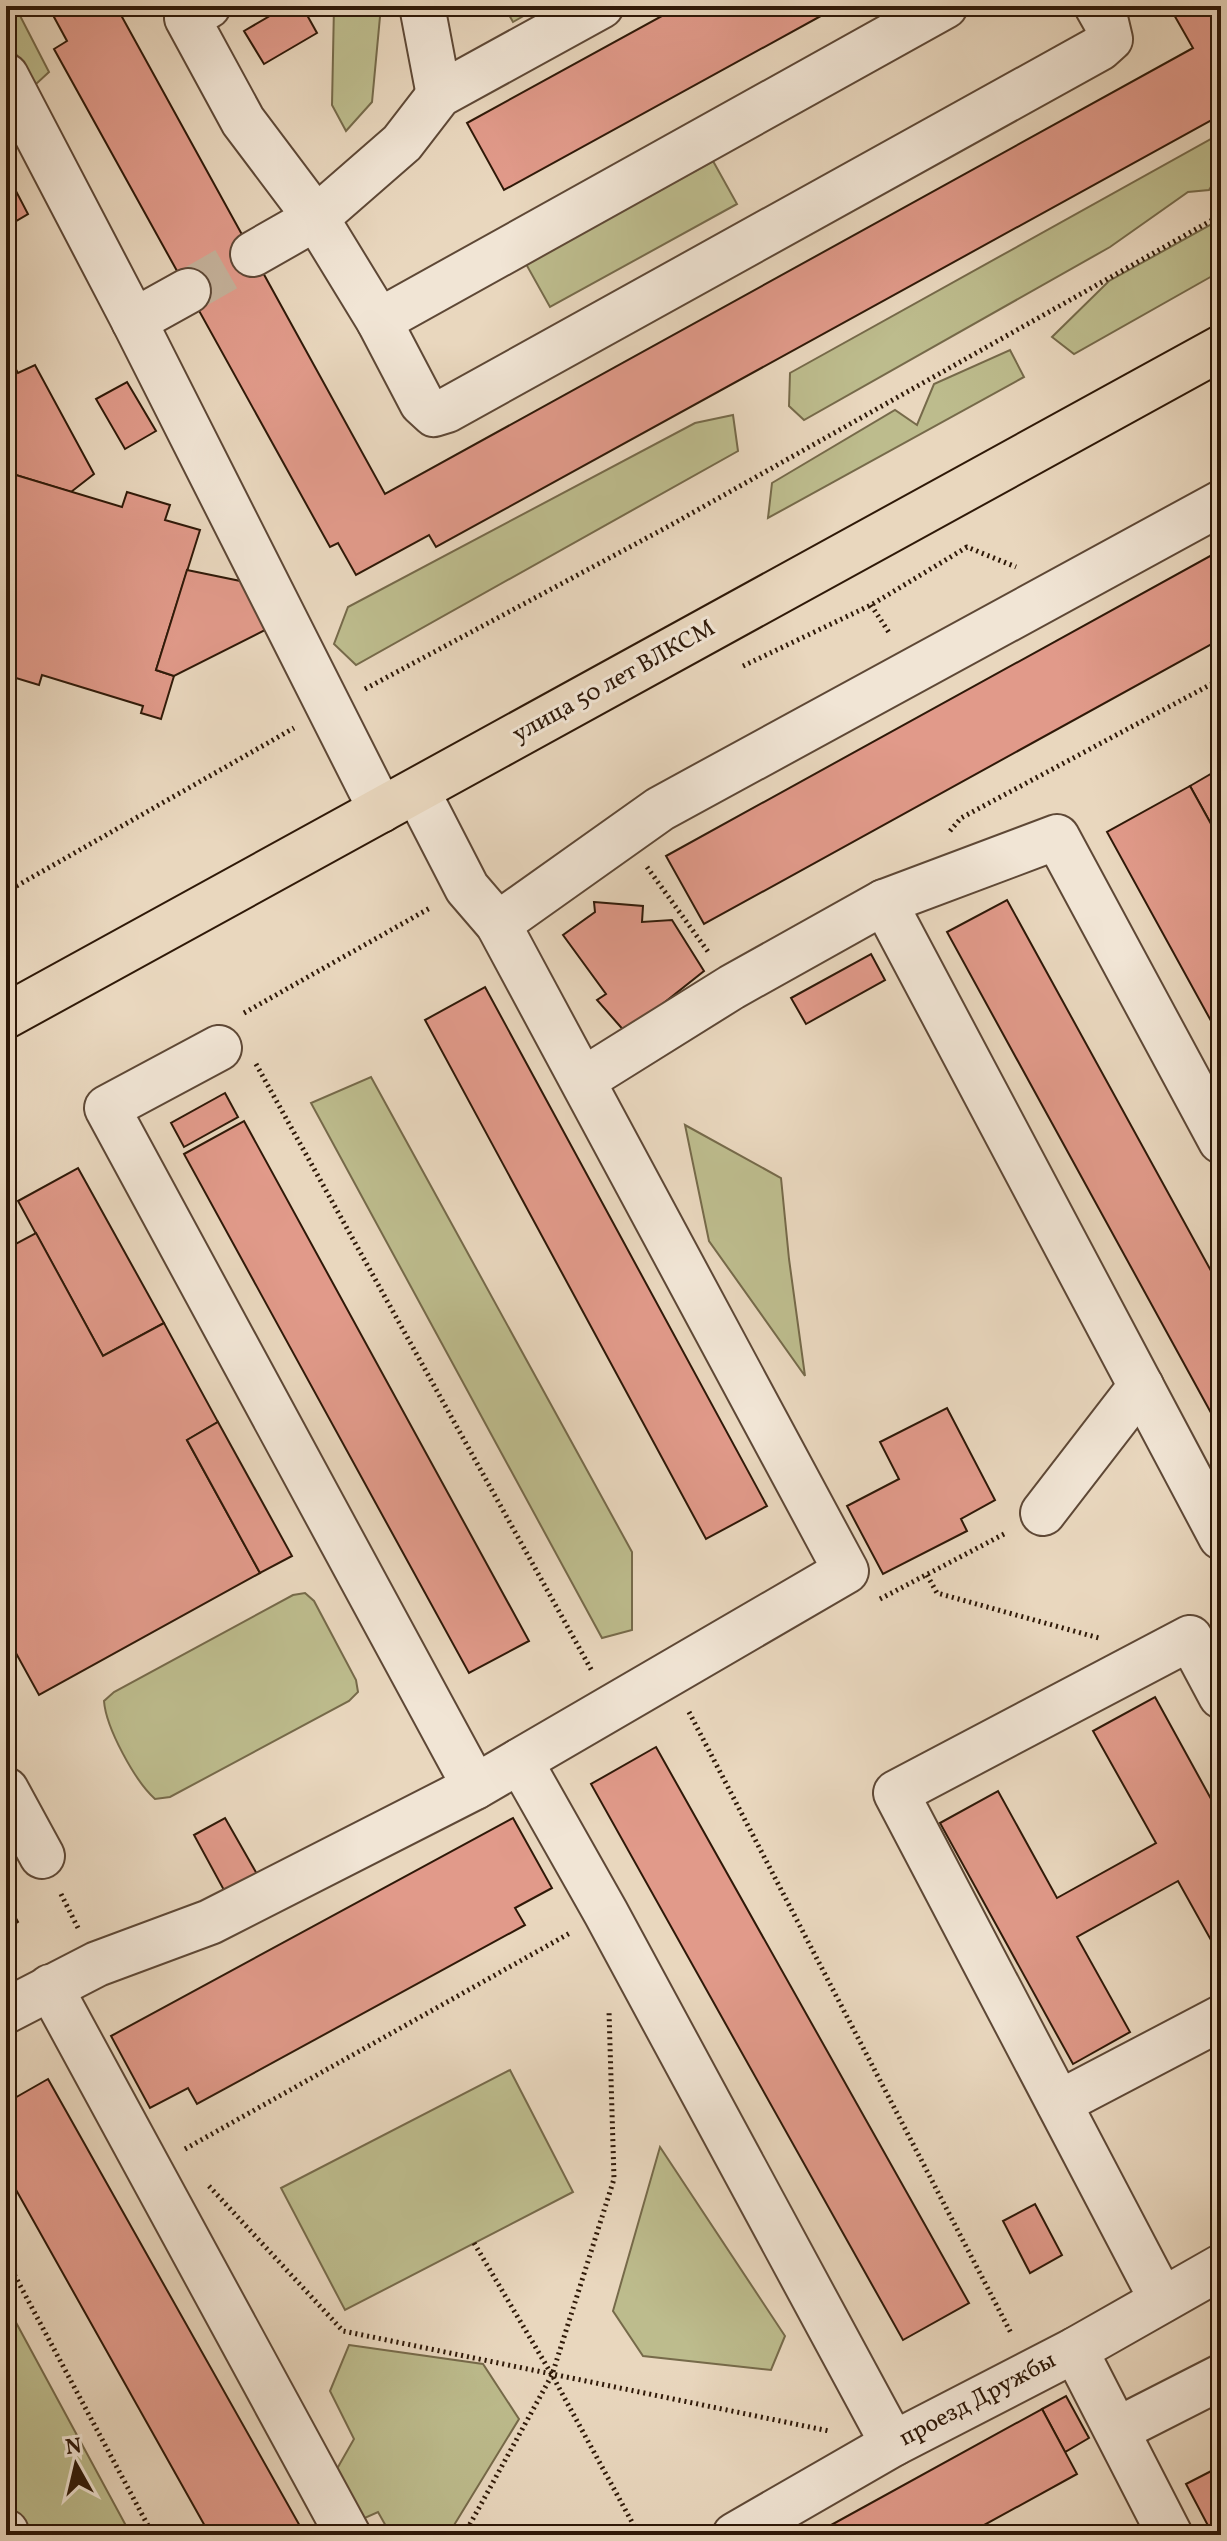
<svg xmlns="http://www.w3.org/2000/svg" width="1227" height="2541" viewBox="0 0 1227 2541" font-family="Vollkorn,serif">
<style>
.green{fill:#bdbc8d;stroke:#766a4a;stroke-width:2}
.building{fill:#e19a8a;stroke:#2f1908;stroke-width:2}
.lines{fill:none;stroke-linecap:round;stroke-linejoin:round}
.minor-tunnel{stroke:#c4b19a;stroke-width:44;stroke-dasharray:44 22;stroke-linecap:butt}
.minor-casing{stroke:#5e4836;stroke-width:48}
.major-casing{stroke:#2f1908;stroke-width:48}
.path{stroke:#2f1908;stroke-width:5;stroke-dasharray:2 4;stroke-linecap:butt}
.minor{stroke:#f1e5d5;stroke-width:44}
.major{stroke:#e9d7be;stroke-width:44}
.labels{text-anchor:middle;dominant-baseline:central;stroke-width:6;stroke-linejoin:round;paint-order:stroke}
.street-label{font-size:24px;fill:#2f1908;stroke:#f1e5d5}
</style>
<rect width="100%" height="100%" fill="#e9d7be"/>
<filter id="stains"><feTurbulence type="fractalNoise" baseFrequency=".0025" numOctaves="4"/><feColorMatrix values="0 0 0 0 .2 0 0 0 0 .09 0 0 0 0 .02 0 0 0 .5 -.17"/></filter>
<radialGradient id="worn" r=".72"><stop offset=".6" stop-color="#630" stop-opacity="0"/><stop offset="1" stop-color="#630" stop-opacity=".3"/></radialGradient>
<g class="green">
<polygon points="6,6 15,6 49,72 35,85 6,38"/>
<polygon points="334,6 381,6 372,102 346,131 332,105"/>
<polygon points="504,6 541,6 513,22"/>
<polygon points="1220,134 1221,171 1209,190 1188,192 1110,247 804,420 789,406 790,373"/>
<polygon points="713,161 737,204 550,307 526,264"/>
<polygon points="1221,219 1221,271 1074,354 1052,337 1109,281"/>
<polygon points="1010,350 1024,377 768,518 772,483 895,410 917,425 934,384"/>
<polygon points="733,415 738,451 356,665 334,644 348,607 695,423"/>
<polygon points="371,1077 632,1552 632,1630 602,1638 311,1103"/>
<polygon points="685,1125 781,1178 789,1259 805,1376 709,1241"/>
<path d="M305,1593L314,1601L356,1680L358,1692L349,1701L170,1797L155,1799C135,1781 106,1728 104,1701L114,1692L293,1595Z"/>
<polygon points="510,2070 573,2192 345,2310 281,2188"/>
<polygon points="660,2147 785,2336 771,2370 643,2356 613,2311"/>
<polygon points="6,2304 131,2535 6,2535"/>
<polygon points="349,2345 483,2364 519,2419 448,2535 391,2535 378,2512 358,2521 334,2474 354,2439 330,2391"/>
</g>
<g class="building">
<polygon points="48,6 116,6 385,494 1193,48 1169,6 1221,6 1221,115 436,547 429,535 356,575 338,543 330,547 54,49 67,41"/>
<polygon points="287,6 302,6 317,33 264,64 244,31"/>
<polygon points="680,6 839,6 504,190 467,123"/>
<polygon points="6,172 28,214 6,227"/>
<polygon points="6,352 18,373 35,365 94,474 71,492 6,472"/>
<polygon points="127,382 156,431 125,449 96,399"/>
<polygon points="6,472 122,507 127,492 170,505 165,520 200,530 156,670 174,676 161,719 141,713 143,706 42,675 39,685 6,675"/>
<polygon points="1221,550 1221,639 704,924 666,856"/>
<polygon points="187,570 245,582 275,625 174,676 156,670"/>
<polygon points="1221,768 1221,842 1190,786"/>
<polygon points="1190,786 1221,842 1221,1039 1107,832"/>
<polygon points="1007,900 1221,1289 1221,1431 947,932"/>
<polygon points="594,902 643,906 642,922 672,920 704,971 626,1033 597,1000 606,994 563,935 595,912"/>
<polygon points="871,954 885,980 806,1024 791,998"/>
<polygon points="485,987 767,1506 706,1539 425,1020"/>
<polygon points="225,1093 238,1117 184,1147 171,1123"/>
<polygon points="244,1121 529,1641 469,1673 184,1154"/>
<polygon points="78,1168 164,1323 103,1356 18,1201"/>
<polygon points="36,1233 103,1356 164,1323 218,1422 187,1440 260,1573 39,1695 6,1635 6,1249"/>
<polygon points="947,1408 995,1500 961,1519 967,1531 883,1574 847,1506 899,1479 880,1442"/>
<polygon points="218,1422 292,1556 260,1573 187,1440"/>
<polygon points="1155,1697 1221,1817 1221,1958 1178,1881 1077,1937 1130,2032 1073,2064 940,1823 998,1791 1057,1898 1156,1843 1093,1731"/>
<polygon points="656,1747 969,2303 903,2340 591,1784"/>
<polygon points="225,1818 257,1874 225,1892 194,1835"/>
<polygon points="513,1818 552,1888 515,1908 525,1925 197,2104 188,2088 150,2108 111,2036"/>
<polygon points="6,1900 18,1922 6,1929"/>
<polygon points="48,2079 305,2535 210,2535 6,2172 6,2103"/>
<polygon points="1035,2204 1062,2255 1030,2273 1003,2221"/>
<polygon points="1066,2396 1089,2438 1065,2452 1042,2409"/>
<polygon points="1042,2409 1077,2474 966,2535 813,2535"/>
<polygon points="1221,2466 1221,2535 1213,2535 1186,2484"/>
</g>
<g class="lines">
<polyline class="minor-tunnel" points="188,291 253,254"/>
<g class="minor-casing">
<g id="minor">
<polyline points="208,6 187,18 243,121 316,218 379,321 422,403 434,414 447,410 1100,48 1110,39 1106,22 1097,6"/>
<polyline points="422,6 439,95"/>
<polyline points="6,76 134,321 381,810"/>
<polyline points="253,254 316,218 402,143 439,95 601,6"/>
<polyline points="134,321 188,291"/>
<polyline points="379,321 945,6"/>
<polyline points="884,902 1221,1537"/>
<polyline points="498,924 660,809 1221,503"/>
<polyline points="219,1048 107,1108 475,1787"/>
<polyline points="583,1080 732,987 884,902 1057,837 1221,1141"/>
<polyline points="1043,1513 1141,1386"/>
<polyline points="520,1761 606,1913 893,2444"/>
<polyline points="6,1790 42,1856"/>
<polyline points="50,1987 348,2535"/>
<polyline points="6,2011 97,1964 210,1922 475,1787 846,1571 498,924 467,888 417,791"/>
<polyline points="1059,2103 1221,2018"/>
<polyline points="1162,2300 896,1793 1190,1638 1221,1696"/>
<polyline points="1075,2350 1170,2535"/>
<polyline points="1117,2430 1221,2377"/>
<polyline points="6,2532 7,2535"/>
<polyline points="735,2535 893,2444 1075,2350 1221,2267"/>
</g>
</g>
<g class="major-casing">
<polyline id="major" points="6,1016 1221,348"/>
</g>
<g class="path">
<polyline points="871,605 890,634"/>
<polyline points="743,666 871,605 967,547 1016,567"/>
<polyline points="365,689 669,526 1221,215"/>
<polyline points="950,831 961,818 1221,679"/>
<polyline points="647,867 709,953"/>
<polyline points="6,892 294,728"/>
<polyline points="244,1013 430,908"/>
<polyline points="256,1064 592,1671"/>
<polyline points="927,1575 937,1593 1099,1638"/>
<polyline points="880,1599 1006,1533"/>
<polyline points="689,1712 1012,2335"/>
<polyline points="61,1894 78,1928"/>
<polyline points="185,2149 570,1933"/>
<polyline points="209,2186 343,2331 829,2431"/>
<polyline points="474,2243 552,2375 639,2535"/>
<polyline points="6,2259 153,2535"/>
<polyline points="464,2535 552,2375 614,2179 609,2011"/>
</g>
<use href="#minor" class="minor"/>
<use href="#major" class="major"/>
</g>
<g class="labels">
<g class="street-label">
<text transform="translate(614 682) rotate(-29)">улица 50 лет ВЛКСМ</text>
<text transform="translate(978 2400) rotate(-28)">проезд Дружбы</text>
</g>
</g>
<rect width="1227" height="2541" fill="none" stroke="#e9d7be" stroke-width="32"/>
<rect x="8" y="8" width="1211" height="2525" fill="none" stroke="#2f1908" stroke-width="4"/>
<rect x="16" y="16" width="1195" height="2509" fill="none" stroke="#2f1908" stroke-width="2"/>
<g transform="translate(76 2465) rotate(352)" stroke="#f1e5d5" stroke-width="6" paint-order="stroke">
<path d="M0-6L14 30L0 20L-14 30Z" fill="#2f1908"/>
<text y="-12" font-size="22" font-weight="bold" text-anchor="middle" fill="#2f1908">N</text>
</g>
<rect width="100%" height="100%" filter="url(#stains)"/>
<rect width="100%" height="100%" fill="url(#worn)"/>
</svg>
